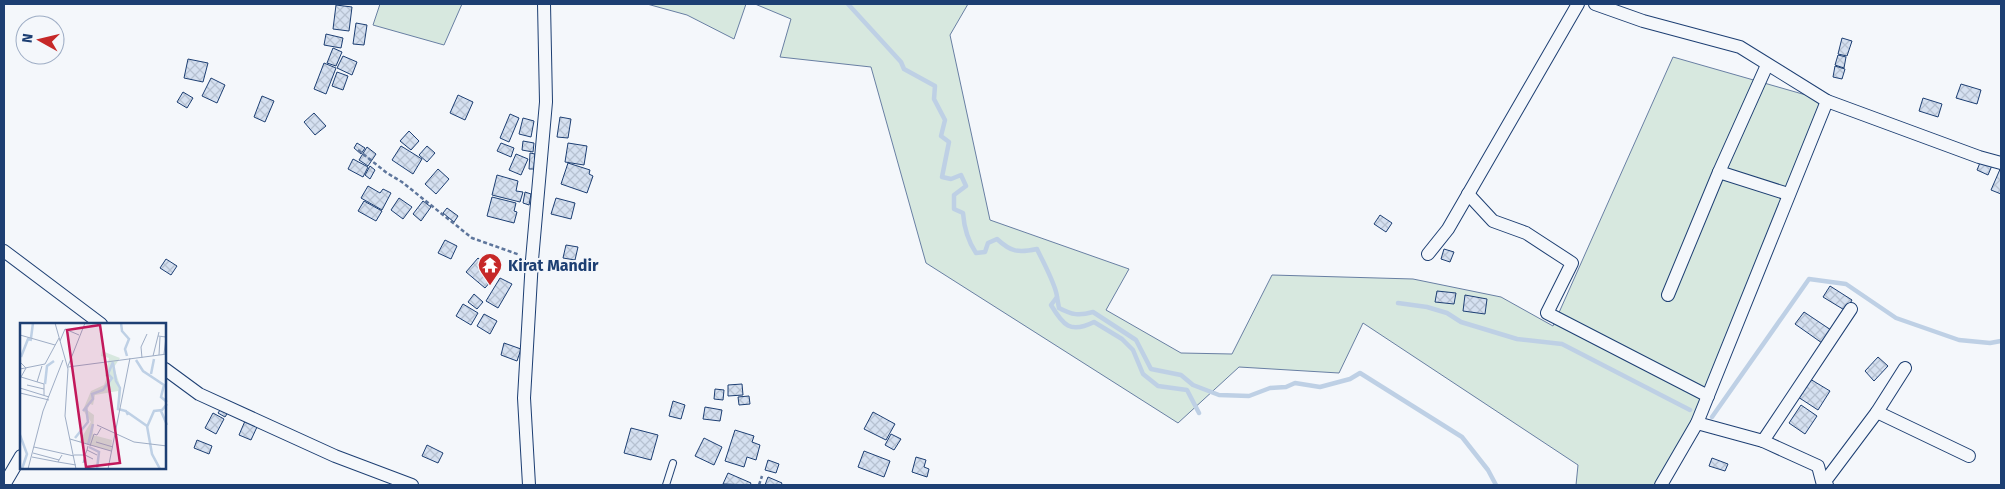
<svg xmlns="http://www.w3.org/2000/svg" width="2005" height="489" viewBox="0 0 2005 489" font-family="'Fira Sans',sans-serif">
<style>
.green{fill:#d7e8df;stroke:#687fa3}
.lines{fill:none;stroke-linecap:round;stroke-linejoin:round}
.stream{stroke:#bed0e5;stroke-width:4.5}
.building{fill:url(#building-cross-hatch);stroke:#1d3f73}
.service-casing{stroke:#1d3f73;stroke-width:8}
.minor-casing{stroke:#1d3f73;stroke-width:14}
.path{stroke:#5e769c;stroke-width:2.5;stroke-dasharray:4 2.5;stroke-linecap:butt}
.service{stroke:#f4f7fb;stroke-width:6}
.minor{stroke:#f4f7fb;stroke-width:12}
.labels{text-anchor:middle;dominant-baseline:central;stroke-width:4;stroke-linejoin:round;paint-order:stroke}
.poi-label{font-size:16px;font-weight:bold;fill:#1d3f73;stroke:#f4f7fb;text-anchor:start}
.inset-river{fill:none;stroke:#bed0e5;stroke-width:2.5}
.inset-road{fill:none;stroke:#9eadc5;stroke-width:1}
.view{fill:#c2185b;fill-opacity:0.15;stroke:#c2185b;stroke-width:2.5}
.inset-edge{fill:none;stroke:#1d3f73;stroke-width:2.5}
</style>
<defs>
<pattern id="building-cross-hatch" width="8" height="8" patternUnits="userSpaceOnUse" patternTransform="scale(1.25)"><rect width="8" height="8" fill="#d5e0f0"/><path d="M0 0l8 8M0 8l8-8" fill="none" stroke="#b6c1d1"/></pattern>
</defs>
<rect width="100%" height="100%" fill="#f4f7fb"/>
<g class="green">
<polygon points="380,4 462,4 444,45 373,25"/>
<polygon points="647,4 746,4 734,39 687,15"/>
<polygon points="755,4 968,4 950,35 990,220 1129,269 1106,310 1181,353 1232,354 1272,275 1413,279 1501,297 1553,326 1673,57 1827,101 1697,423 1660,485 1576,485 1578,465 1363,323 1339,373 1239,367 1178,423 926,263 871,67 780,57 791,19"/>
</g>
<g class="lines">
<g class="stream">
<path d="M848,4L901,62L904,69L935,86L934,99L945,120L941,136L949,142L942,177L951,179L961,175L966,186L954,195V209L963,213C964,227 968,241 976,253L985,252L988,243L997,239C1011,252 1018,253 1037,249C1043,262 1056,285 1057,297L1051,305C1063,325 1070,334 1094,322L1122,339L1133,350L1143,374L1158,386L1187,390L1199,413"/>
<path d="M1057,297L1059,308C1072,315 1079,316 1093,312L1136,340L1151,369L1181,375L1193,385L1219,395L1249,396L1270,388L1286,387L1295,383L1320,387L1350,379L1360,373L1462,437L1488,470L1496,485"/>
<polyline points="1398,303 1427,307 1447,313 1461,322 1517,339 1562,344 1690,410"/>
<polyline points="1712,417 1809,279 1846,284 1896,318 1959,340 1990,343 2001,341"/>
</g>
</g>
<g class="building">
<polygon points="336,5 352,7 349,31 333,29"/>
<polygon points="356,23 367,25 364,45 353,44"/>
<polygon points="326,34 343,38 341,48 324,45"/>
<polygon points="1842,38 1852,41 1847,56 1838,54"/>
<polygon points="333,48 342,52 336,66 327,63"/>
<polygon points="1838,55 1846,57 1844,68 1835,65"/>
<polygon points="343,56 357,62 352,75 337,68"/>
<polygon points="188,59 208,63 203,82 184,78"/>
<polygon points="324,63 336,68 326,94 314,89"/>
<polygon points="1835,66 1845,69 1842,79 1833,77"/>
<polygon points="337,72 348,76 343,90 332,86"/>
<polygon points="211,78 225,85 217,103 202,96"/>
<polygon points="1961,84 1981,90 1977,104 1956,98"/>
<polygon points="183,92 193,98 187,108 177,102"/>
<polygon points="458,95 473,102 465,120 450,113"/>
<polygon points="262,96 274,101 265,122 254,117"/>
<polygon points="1923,98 1942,104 1938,117 1919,111"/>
<polygon points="314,113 326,126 315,135 304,122"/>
<polygon points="510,114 519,118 509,142 500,138"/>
<polygon points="560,117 571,119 568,138 557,137"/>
<polygon points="523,118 534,121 531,137 519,134"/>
<polygon points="409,131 419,141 411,150 400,141"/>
<polygon points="523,141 534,143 533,152 522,150"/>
<polygon points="357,143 365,148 361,154 354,148"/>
<polygon points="501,143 514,148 511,157 497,151"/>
<polygon points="568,143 587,146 584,165 565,162"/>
<polygon points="401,146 422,159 413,174 392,160"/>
<polygon points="427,146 435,153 427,162 419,155"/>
<polygon points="367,147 376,154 368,166 359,160"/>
<polygon points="530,153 535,154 534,169 529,169"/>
<polygon points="516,154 528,159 521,175 509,170"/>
<polygon points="1982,158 1993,163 1988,175 1977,170"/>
<polygon points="353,159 368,167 363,177 348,169"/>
<polygon points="568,163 590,170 589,174 593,176 587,193 561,184"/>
<polygon points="370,166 375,170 370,179 365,175"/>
<polygon points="2001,167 2001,194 1991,190"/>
<polygon points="438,169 449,179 436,194 425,184"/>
<polygon points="497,175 518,181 516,191 523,192 520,202 492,195"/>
<polygon points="368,186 380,193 383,189 391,193 382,210 361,198"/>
<polygon points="525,192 531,194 529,205 523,203"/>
<polygon points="492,197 516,203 514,211 517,212 514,223 487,216"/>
<polygon points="399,198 412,207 403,219 391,210"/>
<polygon points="556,198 575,203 571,219 551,214"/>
<polygon points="364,201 382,211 376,221 358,211"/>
<polygon points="423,201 431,207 421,221 413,214"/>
<polygon points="447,208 458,216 454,222 443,213"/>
<polygon points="1380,215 1392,223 1386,232 1374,224"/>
<polygon points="445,240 457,246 451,259 438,253"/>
<polygon points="566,245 578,247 575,260 563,258"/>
<polygon points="1444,249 1454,252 1450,262 1441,259"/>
<polygon points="478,258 497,274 485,288 466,272"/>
<polygon points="166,259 177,266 171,275 160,268"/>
<polygon points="500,278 512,284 498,308 486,301"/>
<polygon points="1830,286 1852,300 1846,311 1823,297"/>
<polygon points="1437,291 1456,293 1454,304 1435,302"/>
<polygon points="474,294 483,302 477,309 468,302"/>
<polygon points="1465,295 1487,299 1485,314 1463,311"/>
<polygon points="463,304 478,313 471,325 456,316"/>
<polygon points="1804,312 1831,330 1822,343 1795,324"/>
<polygon points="484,314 497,321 490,334 477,326"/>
<polygon points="504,343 521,349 517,361 501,355"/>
<polygon points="1878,357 1888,366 1874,381 1865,371"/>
<polygon points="1810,379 1830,391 1818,410 1798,397"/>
<polygon points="742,384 743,395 728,396 728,385"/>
<polygon points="715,389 724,390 723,400 714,399"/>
<polygon points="749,396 750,404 739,405 738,397"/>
<polygon points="673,401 685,405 681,419 669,416"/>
<polygon points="1801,405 1817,416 1805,434 1789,423"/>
<polygon points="222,407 229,411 225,417 218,413"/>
<polygon points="705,407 722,410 720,421 703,419"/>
<polygon points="873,412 895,424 886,440 864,429"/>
<polygon points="213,413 224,419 216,434 205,428"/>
<polygon points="245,421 257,427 251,440 239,435"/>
<polygon points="631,428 658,435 651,460 624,453"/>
<polygon points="735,430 754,436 752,442 760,445 756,460 747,457 744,467 725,461"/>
<polygon points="891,434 901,439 894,450 885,445"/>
<polygon points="704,438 722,447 714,465 695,456"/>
<polygon points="197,440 212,446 209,454 194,448"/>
<polygon points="427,445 443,453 438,463 422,456"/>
<polygon points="864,451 890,461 884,477 858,467"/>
<polygon points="916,457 926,460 924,467 929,469 927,477 912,472"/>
<polygon points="1712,458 1728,464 1725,471 1709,466"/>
<polygon points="768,460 779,464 776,473 765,470"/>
<polygon points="728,473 751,483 750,485 723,484"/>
<polygon points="768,477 782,483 781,485 765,485"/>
</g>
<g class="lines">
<g class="service-casing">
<polyline id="service" points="666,485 673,463"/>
</g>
<g class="minor-casing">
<g id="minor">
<polyline points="1595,4 1643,21 1740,47 1827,101 1979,157 2001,163"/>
<polyline points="1719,172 1788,194"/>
<polyline points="1468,194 1493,221 1526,233 1572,263 1547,313 1708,396"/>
<polyline points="4,251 101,324"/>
<polyline points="1428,254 1448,229 1578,4"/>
<polyline points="1668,295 1719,172 1767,65"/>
<polyline points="165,369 199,394 335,456 412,485"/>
<polyline points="1877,412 1969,456"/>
<polyline points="1697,423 1763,441 1851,309"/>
<polyline points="1763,441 1818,466 1823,485"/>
<polyline points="4,485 21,456"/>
<polyline points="529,485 524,398 532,260 546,102 544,4"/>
<polyline points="1661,485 1697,423 1827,101"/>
<polyline points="1827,485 1823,484 1877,412 1905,368"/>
</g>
</g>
<g class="path">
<polyline points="358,150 387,173 402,182 472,238 520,255"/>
<polyline points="759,485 762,476"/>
</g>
<use href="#service" class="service"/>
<use href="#minor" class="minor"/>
</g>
<defs>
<g id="temple-pin" transform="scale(1.25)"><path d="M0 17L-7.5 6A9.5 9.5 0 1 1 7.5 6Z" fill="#c62828" stroke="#f4f7fb"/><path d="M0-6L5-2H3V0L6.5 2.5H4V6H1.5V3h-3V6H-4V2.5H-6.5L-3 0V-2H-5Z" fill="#fff"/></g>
</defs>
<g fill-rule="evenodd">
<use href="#temple-pin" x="490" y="265"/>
</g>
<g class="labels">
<g class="poi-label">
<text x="508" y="265">Kirat Mandir</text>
</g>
</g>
<g transform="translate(20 323)">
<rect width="146" height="146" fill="#f4f7fb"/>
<path d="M82,28L100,35L94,44L101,66L99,88L98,68L75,72L73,82L70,81L67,87L74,92L73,112L92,117L91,128L59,119L71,99L63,87L71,68L84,62L87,54L85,53L89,35L81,33Z" fill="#d7e8df"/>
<path class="inset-river" d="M101,0L102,8L109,16L105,26L107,33M11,15L13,0M1,34L8,16L12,17M116,37L123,48L144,62L141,74L147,79M93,40L96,58L100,65L98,86L106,88L108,92M131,51L134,36M25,61L27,43L34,38M63,88L73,76L72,71L83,67L92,55L88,51L93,39M141,88L147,102M107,89L127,103L132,131L140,146M127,104L134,88L142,87L147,81M0,112L7,131L2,146M55,115L68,99L66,84M68,122L73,101M69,124L79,129L77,146"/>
<path class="inset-road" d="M35,0L48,46L45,93L56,146M0,12L35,22M138,13L146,14L144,31M40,18L45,6L59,12M139,32L140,14M133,33L139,9M122,35L121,24L127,11M0,39L6,45L1,54L24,61V72M48,43L65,0M48,44L147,31M0,46L25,41L39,15M17,59L22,43M7,62L24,66M0,65L29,74M0,70L29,77M77,102L114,119L147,123M50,116L91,128M76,119L93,124M68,123L67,127L77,132M70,123L74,111L77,112L81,105M14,124L54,133M13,130L39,137L42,132M54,132H65L67,127M12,134L38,139L39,137M38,139L56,142M63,140L65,132L73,136M8,146L23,88L43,37M88,146L110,35"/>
<path class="view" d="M80,2L100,140L66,144L47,7Z"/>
<rect width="146" height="146" class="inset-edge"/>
</g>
<rect width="2005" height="489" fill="none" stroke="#1d3f73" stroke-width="10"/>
<g transform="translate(40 40) rotate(278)"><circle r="24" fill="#f4f7fb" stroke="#9eadc5"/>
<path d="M0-4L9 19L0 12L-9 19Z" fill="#c62828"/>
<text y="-8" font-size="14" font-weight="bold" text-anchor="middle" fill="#1d3f73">N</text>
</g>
</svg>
